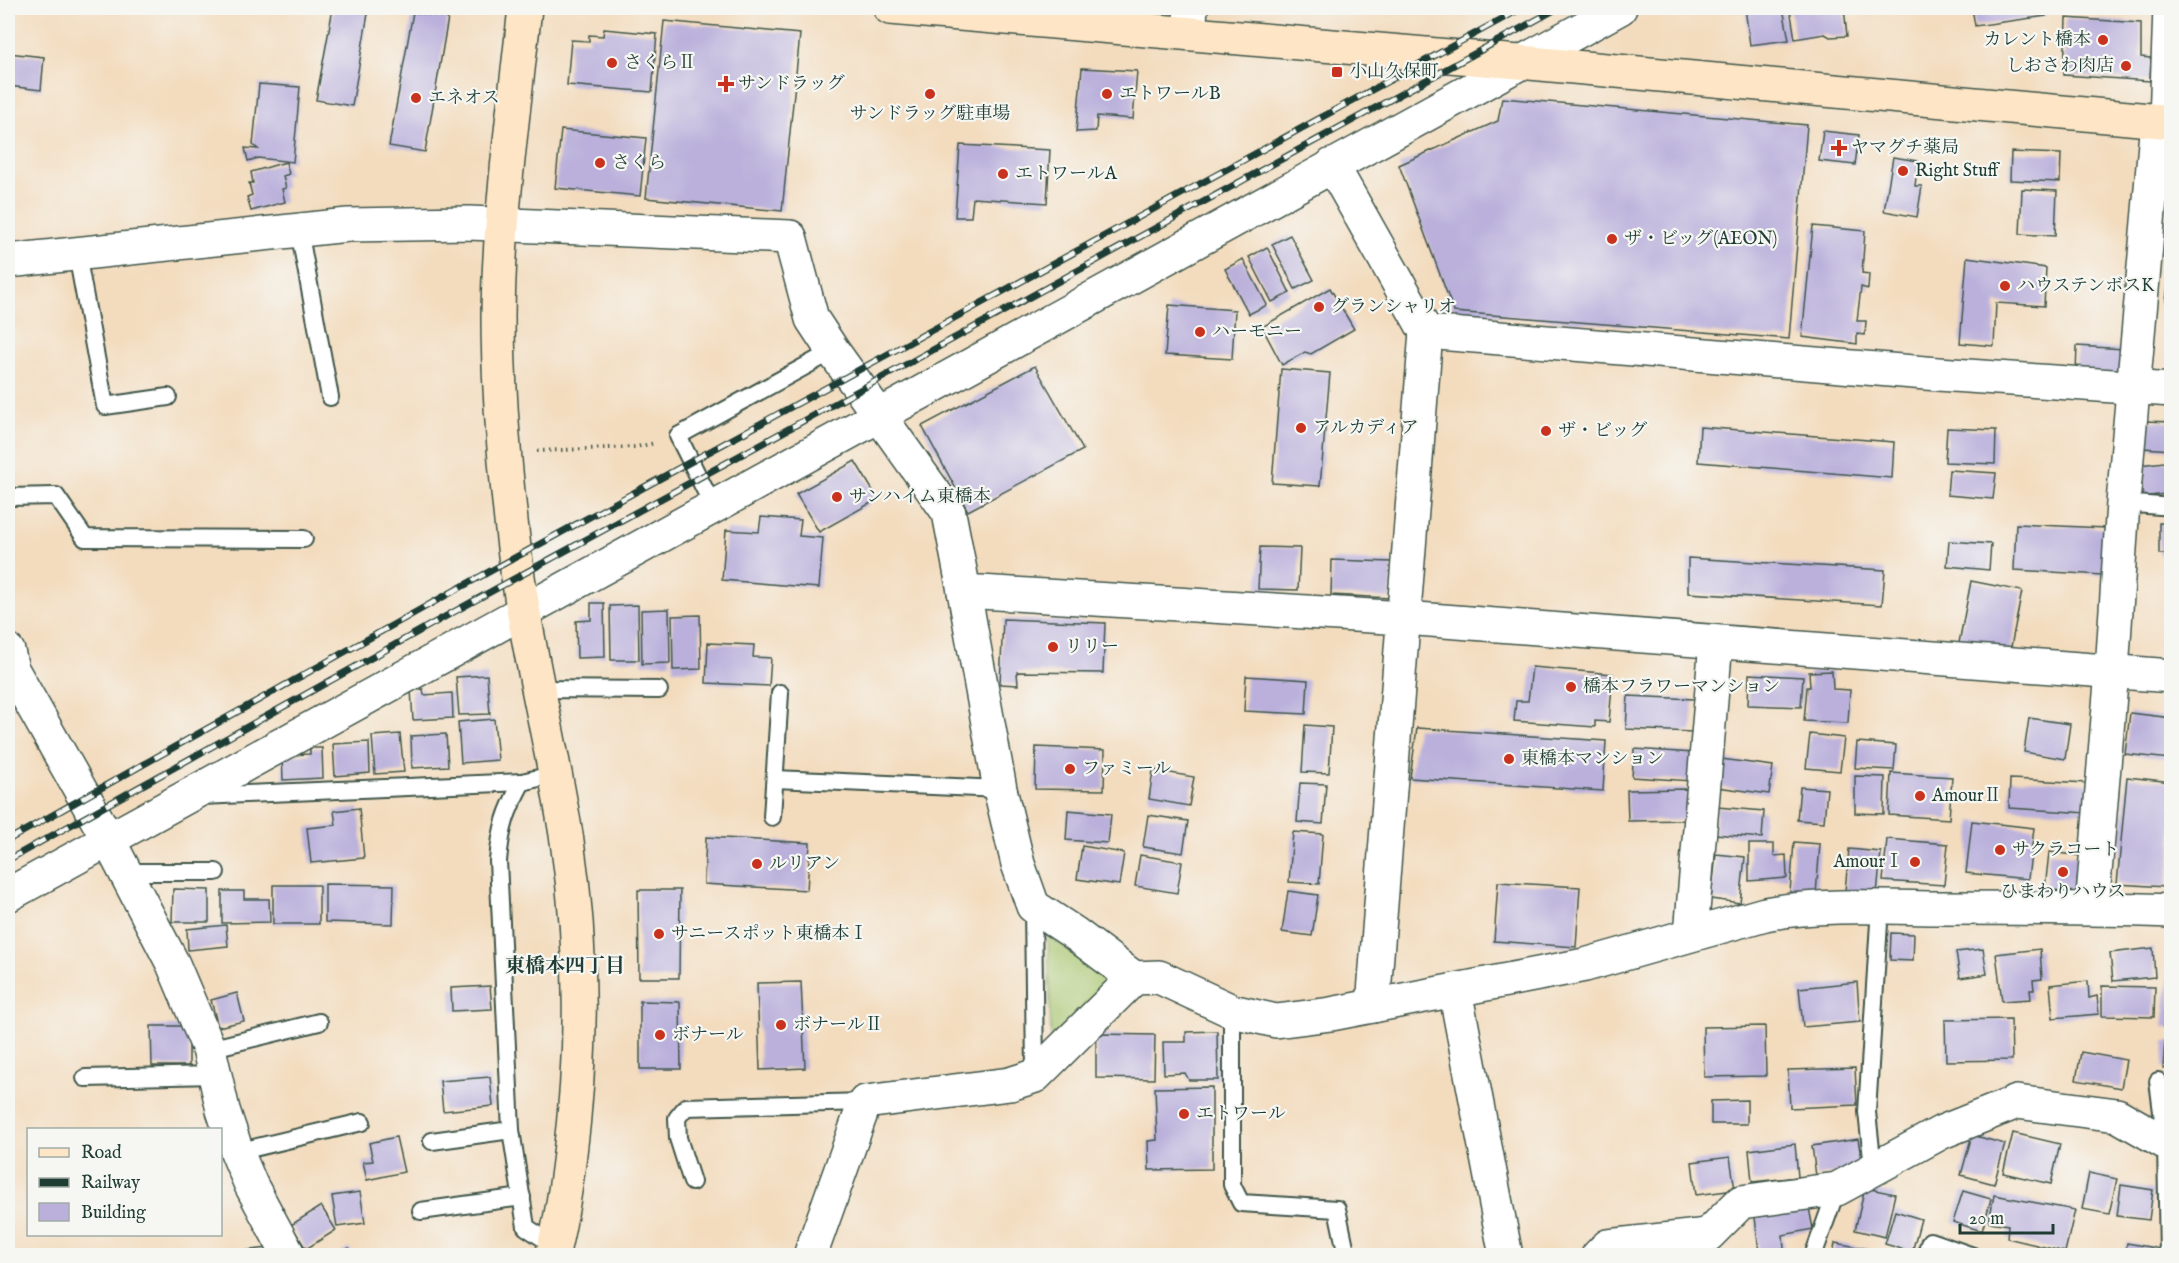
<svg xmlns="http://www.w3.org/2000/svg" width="2179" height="1263" viewBox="0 0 2179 1263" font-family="'IM FELL English','Noto Serif JP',serif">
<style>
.green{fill:#a6c46b;stroke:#628050;stroke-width:1.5}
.building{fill:#bab0db}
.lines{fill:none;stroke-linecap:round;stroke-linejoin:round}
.lane-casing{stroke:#3f5549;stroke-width:20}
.street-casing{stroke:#3f5549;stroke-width:36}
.secondary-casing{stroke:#3f5549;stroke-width:36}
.path{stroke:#3f5549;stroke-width:4;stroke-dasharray:1.5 4.5;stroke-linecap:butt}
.lane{stroke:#fff;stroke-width:16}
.street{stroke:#fff;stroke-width:33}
.secondary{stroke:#fde5c5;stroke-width:33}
.rail-casing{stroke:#1f3d34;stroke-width:7}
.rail{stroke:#f6f6f2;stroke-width:4.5;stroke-dasharray:14;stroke-linecap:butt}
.poi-dot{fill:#c8321e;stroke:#f6f6f2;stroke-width:2}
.labels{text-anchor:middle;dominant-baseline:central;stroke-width:4.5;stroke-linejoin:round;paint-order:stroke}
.poi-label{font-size:18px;fill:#1f3d34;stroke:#f6f6f2;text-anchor:start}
.neighbourhood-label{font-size:20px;font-weight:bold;fill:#1f3d34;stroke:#f6f6f2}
</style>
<rect width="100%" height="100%" fill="#f6f6f2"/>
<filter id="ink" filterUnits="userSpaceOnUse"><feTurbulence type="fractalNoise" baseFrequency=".0167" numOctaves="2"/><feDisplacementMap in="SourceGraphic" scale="12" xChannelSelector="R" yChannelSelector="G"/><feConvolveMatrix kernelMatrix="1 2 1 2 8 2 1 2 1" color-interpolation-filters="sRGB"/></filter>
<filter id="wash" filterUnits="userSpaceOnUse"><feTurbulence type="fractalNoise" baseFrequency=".008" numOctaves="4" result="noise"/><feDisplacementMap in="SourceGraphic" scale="24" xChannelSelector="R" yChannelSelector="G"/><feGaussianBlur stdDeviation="1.35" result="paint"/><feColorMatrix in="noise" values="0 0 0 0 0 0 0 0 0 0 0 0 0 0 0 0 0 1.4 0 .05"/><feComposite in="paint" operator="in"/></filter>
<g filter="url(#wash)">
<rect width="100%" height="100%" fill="#f3dcbe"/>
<polygon class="green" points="1048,934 1110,983 1051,1041"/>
<g id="blocks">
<g class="building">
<polygon points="333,8 369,8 352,106 316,100"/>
<polygon points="1745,8 1783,8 1789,40 1750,45"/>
<polygon points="1790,8 1844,8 1847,36 1830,37 1825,34 1795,39"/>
<polygon points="1972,8 2045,8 2046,16 1975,26"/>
<polygon points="413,12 448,18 425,152 389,146"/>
<polygon points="2066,18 2141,23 2141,57 2151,58 2150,81 2064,75"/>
<polygon points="664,21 800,34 782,211 646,198"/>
<polygon points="604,29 657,34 652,92 567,85 571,40 589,41 589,35 603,36"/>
<polygon points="8,53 44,57 41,90 8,86"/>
<polygon points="1082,68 1137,71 1133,119 1097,116 1096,131 1076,132"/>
<polygon points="259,84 300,87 293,162 258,158 248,161 245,148 258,149 253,145"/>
<polygon points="1502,98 1807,125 1789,339 1454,312 1399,165 1498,121"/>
<polygon points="561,130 646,138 640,196 555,188"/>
<polygon points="1823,131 1859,135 1855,165 1819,161"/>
<polygon points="960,145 1050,150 1047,203 973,198 971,217 955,217"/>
<polygon points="2011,152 2061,154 2060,182 2010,180"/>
<polygon points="1893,157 1918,161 1915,186 1922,186 1917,217 1884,211"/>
<polygon points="286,162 289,174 283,176 286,188 282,189 285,202 251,211 247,197 252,195 249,183 253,183 251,172"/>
<polygon points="2022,189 2057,191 2055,236 2020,234"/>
<polygon points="1813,226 1865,231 1862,273 1869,274 1868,289 1861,287 1857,321 1866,321 1865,335 1857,334 1857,344 1802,337"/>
<polygon points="1290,235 1314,280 1295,289 1272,244"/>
<polygon points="1267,247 1290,293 1272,302 1249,257"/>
<polygon points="1967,257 2046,268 2044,306 1996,303 1994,346 1960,343"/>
<polygon points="1243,259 1267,305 1249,314 1225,269"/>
<polygon points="2170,268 2172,268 2172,302 2166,301"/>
<polygon points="1330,288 1354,329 1311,354 1305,352 1282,365 1262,327"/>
<polygon points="1169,305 1235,310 1232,359 1165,355"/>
<polygon points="2077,346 2124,349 2123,375 2076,372"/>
<polygon points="1035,366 1083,450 968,511 922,426"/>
<polygon points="1281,369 1330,373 1320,486 1272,483"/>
<polygon points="2144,421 2172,422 2172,450 2143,448"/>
<polygon points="1700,427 1894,442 1892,478 1698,462"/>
<polygon points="1947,428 1996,430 1995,464 1945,462"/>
<polygon points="855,461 878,499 819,532 796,494"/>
<polygon points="2172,461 2172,493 2143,497 2140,465"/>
<polygon points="1949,470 1996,473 1993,499 1947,495"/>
<polygon points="761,517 801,520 799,536 823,538 819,588 722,580 726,530 759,532"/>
<rect x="2159" y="523" width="13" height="31"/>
<polygon points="2016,524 2106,528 2103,575 2014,570"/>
<polygon points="1949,541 1991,544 1989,570 1947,566"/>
<polygon points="1260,547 1300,548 1298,590 1258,589"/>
<polygon points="1688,558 1885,570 1882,605 1688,593"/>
<polygon points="1332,560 1392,562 1391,598 1331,595"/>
<polygon points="1971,581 2022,591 2010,652 1959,643"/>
<polygon points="591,603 604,603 605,657 577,658 576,621 591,620"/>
<polygon points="638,605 639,660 611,660 610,606"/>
<polygon points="669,609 670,663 642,664 641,610"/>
<polygon points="700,615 701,669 673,670 672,616"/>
<polygon points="1003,619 1105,623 1103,673 1017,672 1018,685 1000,684"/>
<polygon points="708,643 754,645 753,657 771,658 769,686 706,683"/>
<polygon points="1532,667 1613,674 1609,722 1595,721 1595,727 1514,721 1516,701 1528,701"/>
<polygon points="1832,671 1833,689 1850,690 1848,723 1804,721 1807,687 1810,687 1809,672"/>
<polygon points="1749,674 1803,677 1801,707 1748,705"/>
<polygon points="487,675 490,714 459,715 456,677"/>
<polygon points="1246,676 1308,680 1306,714 1244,711"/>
<polygon points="423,689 424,695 452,693 453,718 413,720 411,690"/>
<polygon points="1628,696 1694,699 1692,732 1626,729"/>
<polygon points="2130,713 2172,718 2170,759 2125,754"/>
<polygon points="2029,718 2070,724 2065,759 2024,752"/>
<polygon points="494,719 498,760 461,763 458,722"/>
<polygon points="1305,725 1332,727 1329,773 1302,772"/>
<polygon points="1417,728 1606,741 1603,791 1410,778"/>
<polygon points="400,734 404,772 375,774 372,736"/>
<polygon points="446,734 448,766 412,768 411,736"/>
<polygon points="1810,734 1844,738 1840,771 1806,768"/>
<polygon points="369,742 370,773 335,776 333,744"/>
<polygon points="1857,742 1896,745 1894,770 1855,768"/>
<polygon points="1036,747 1105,750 1104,790 1035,789"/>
<polygon points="310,748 322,748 323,778 283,780 282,755 310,754"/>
<polygon points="1634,749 1694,753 1692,781 1632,777"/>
<polygon points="1721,759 1773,766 1769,794 1717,787"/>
<polygon points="1153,770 1194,777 1189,806 1149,799"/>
<polygon points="1891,773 1952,777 1949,819 1889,815"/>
<polygon points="1855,776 1885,777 1884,814 1855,813"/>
<polygon points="2127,777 2172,782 2172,849 2166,887 2117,884"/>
<polygon points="2010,779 2088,783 2087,813 2009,808"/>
<polygon points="1300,783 1326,784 1323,824 1297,822"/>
<polygon points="1800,787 1827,789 1824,822 1797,820"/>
<polygon points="1687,789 1688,820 1628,821 1627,790"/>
<polygon points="1717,807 1764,811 1762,838 1715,834"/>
<polygon points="359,808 364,858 311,863 307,828 336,825 334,811"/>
<polygon points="1068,810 1111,814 1108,843 1066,840"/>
<polygon points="1148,815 1188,821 1183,853 1143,847"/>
<polygon points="1972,821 2034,828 2028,879 1966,873"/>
<polygon points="1293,832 1323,834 1319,884 1289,882"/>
<polygon points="706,837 810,843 807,890 704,884"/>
<polygon points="1887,839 1948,844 1944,885 1883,881"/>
<polygon points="1794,842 1820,844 1816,894 1790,892"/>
<polygon points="1749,844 1774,844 1774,856 1786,855 1787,878 1749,881"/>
<polygon points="1082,846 1124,853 1119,885 1077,879"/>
<polygon points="1849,849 1881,852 1877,894 1845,891"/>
<polygon points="2049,852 2082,856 2078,893 2045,889"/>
<polygon points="1716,854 1745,857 1740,903 1711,899"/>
<polygon points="1140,855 1182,862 1177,893 1135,886"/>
<polygon points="1498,882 1580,887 1576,947 1494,941"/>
<polygon points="325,884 394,885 393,924 325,922"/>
<rect x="273" y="885" width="46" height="39"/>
<polygon points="173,889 209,890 209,922 172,922"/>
<polygon points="638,890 680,890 679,978 639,978"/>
<polygon points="222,891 244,891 244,899 269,899 270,922 222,923"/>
<polygon points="1288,891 1318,895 1312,936 1282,932"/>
<polygon points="226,925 228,946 188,950 187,929"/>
<polygon points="1891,933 1914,934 1913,961 1890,960"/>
<polygon points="2153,948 2155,977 2113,981 2110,953"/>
<polygon points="1983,949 1987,974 1960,978 1956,952"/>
<polygon points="2040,949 2042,979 2033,980 2034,990 2030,990 2031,999 2002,1001 1996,954"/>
<polygon points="2169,974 2172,974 2172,1028 2163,1027"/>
<polygon points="2088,981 2089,998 2097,996 2099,1014 2053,1018 2050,985"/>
<polygon points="801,982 805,1068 760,1070 757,983"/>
<polygon points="1857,982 1860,1022 1803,1027 1799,988"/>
<polygon points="490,986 492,1009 452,1011 451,988"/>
<polygon points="2102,986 2155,987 2154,1017 2102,1016"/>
<polygon points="237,993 244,1021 218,1027 211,1000"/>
<polygon points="640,1001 680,1002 681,1069 640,1069"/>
<polygon points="2011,1019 2012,1060 1946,1061 1945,1020"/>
<polygon points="151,1026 189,1026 189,1066 152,1066"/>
<polygon points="1765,1026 1766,1076 1704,1077 1703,1027"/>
<polygon points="1217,1031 1218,1080 1189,1080 1185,1073 1164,1074 1163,1042 1186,1042 1186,1032"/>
<polygon points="1096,1034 1155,1035 1154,1079 1096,1078"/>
<polygon points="2165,1041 2172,1041 2172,1068 2163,1068"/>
<polygon points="2081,1052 2126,1060 2121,1088 2076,1080"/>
<polygon points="1855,1068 1857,1105 1790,1108 1788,1070"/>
<polygon points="490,1077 493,1106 443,1111 440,1081"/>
<polygon points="1212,1087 1212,1169 1149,1170 1148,1141 1157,1140 1155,1088"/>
<polygon points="1747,1100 1747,1124 1711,1124 1711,1101"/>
<polygon points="2013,1133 2060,1144 2051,1184 2003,1173"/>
<polygon points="1972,1135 2005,1144 1994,1184 1961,1175"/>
<polygon points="396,1137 404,1172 367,1180 363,1162 373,1161 369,1143"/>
<polygon points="1858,1139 1863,1168 1816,1176 1812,1146"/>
<polygon points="1795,1144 1798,1177 1752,1182 1749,1150"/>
<polygon points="1730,1157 1735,1190 1696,1195 1692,1162"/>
<polygon points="2089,1173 2117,1179 2109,1214 2082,1209"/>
<polygon points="2121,1185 2153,1190 2149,1220 2117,1216"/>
<polygon points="1865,1188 1895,1194 1885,1237 1855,1230"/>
<polygon points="1963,1191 1991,1199 1982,1231 1953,1222"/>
<polygon points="360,1192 365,1223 337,1227 332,1196"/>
<polygon points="1994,1195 2075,1210 2065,1252 2007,1238 2008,1225 1989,1222"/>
<polygon points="321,1206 336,1230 306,1249 291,1225"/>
<polygon points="1809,1208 1813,1229 1783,1235 1784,1249 1759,1252 1755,1217"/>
<polygon points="1895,1211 1921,1219 1912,1252 1885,1244"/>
<polygon points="1835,1243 1870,1249 1869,1256 1833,1256"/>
<polygon points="2127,1243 2161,1249 2159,1256 2124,1256"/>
<polygon points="268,1248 269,1256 220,1256 220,1254"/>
<polygon points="349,1248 354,1256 336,1256"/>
</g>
</g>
</g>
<g filter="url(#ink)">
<use href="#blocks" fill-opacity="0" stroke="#3f5549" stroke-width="1.5"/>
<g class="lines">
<g class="lane-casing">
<g id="lane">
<polyline points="299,230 330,397"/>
<polyline points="77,254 105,406 168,397"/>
<polyline points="8,497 56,496 85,538 304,539"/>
<polyline points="2123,503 2172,507"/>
<polyline points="713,506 678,436 833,351"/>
<polyline points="538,689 659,690"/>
<polyline points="775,779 1000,789"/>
<polyline points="201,796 522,782"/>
<polyline points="772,817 780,693"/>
<polyline points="126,872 216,872"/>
<polyline points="1033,906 1035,1073"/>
<polyline points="1232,1011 1232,1185 1241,1203 1337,1209 1347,1256"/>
<polyline points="209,1049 319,1022"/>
<polyline points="85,1078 215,1075"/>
<polyline points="2158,1081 2166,1143 2168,1256"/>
<polyline points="432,1141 511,1130"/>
<polyline points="237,1152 362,1122"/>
<polyline points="1873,1168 1867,1112 1880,907"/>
<polyline points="692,1182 678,1138 677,1118 686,1107 865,1102"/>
<polyline points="421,1211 522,1197"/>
<path d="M555,1246L526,1227L511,1130L498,861C501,827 506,812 522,782L556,774"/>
<polyline points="1813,1256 1837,1189"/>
<polyline points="1925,1256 1930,1241 1973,1256"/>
</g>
</g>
<g class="street-casing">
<g id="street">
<polyline points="1189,32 1191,8"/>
<polyline points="2166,121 2170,8"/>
<polyline points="1332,165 1426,332 1938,374 2172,390"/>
<polyline points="8,261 348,225 469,223 790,237 812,319 833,351 949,513 964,591 1404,618 2172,676"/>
<polyline points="964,591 1000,789 1018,864 1033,906 1074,933 1134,978"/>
<polyline points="8,651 12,669 108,839 173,964 209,1049 223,1110 237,1152 251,1185 289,1256"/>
<polyline points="8,895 1620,8"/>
<polyline points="2092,908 2112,671 2123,503 2157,121"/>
<polyline points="1691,934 1716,642"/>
<polyline points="1455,990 1506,1256"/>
<polyline points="1373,1006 1426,332"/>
<path d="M810,1256L865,1102L1010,1084L1035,1076L1134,978L1159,977L1232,1011L1276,1021L1331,1014L1585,965L1765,914C1820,904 1879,907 1934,908C2013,908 2092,908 2172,911"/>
<polyline points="1598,1256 1608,1246 1708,1235 1741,1202 1837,1189 1942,1132 2017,1102 2117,1115 2166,1143 2172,1144"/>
</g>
</g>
<g class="secondary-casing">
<g id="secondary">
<path d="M525,8C514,109 499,214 498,316C498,387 504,459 512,530C523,635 551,737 567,841C583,948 583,1055 569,1162C565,1194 560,1225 552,1256"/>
<polyline points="890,8 1519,62 2172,122"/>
</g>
</g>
<polyline class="path" points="537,451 636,447 655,443"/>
<use href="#lane" class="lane"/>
<use href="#street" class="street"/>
<use href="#secondary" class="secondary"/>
<g class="rail-casing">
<g id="rail">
<polyline points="8,840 441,598 1522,8"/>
<polyline points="8,860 450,614 1558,8"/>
</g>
</g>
<use href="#rail" class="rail"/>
</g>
</g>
<g class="poi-dot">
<circle cx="2103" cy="40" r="6"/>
<circle cx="612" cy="63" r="6"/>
<circle cx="2126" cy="66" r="6"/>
<rect x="1331" y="66" width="12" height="12" rx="3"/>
<path d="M723 75h6v6h6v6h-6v6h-6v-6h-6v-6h6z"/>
<circle cx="930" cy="94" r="6"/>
<circle cx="1107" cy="94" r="6"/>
<circle cx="416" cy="98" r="6"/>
<path d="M1836 139h6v6h6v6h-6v6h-6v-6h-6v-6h6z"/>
<circle cx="600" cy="163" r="6"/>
<circle cx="1903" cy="171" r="6"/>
<circle cx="1003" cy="174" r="6"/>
<circle cx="1612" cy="239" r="6"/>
<circle cx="2005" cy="286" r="6"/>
<circle cx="1319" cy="307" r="6"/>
<circle cx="1200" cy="332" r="6"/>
<circle cx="1301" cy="428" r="6"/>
<circle cx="1546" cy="431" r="6"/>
<circle cx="837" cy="497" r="6"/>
<circle cx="1053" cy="647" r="6"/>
<circle cx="1571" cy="687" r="6"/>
<circle cx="1509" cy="759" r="6"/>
<circle cx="1070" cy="769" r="6"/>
<circle cx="1920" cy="796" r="6"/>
<circle cx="2000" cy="850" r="6"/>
<circle cx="1915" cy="862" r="6"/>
<circle cx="757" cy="864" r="6"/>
<circle cx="2063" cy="872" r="6"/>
<circle cx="659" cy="934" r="6"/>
<circle cx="781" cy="1025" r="6"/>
<circle cx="660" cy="1035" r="6"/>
<circle cx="1184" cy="1114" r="6"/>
</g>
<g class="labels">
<g class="poi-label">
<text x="2091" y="40" text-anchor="end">カレント橋本</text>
<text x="624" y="63">さくらⅡ</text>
<text x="2114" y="66" text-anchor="end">しおさわ肉店</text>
<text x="1349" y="72">小山久保町</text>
<text x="738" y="84">サンドラッグ</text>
<text x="1119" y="94">エトワールB</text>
<text x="428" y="98">エネオス</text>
<text x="930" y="114" text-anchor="middle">サンドラッグ駐車場</text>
<text x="1851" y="148">ヤマグチ薬局</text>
<text x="612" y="163">さくら</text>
<text x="1915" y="171">Right Stuff</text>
<text x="1015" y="174">エトワールA</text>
<text x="1624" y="239">ザ・ビッグ(AEON)</text>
<text x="2017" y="286">ハウステンボスK</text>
<text x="1331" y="307">グランシャリオ</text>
<text x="1212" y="332">ハーモニー</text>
<text x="1313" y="428">アルカディア</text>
<text x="1558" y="431">ザ・ビッグ</text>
<text x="849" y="497">サンハイム東橋本</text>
<text x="1065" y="647">リリー</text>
<text x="1583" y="687">橋本フラワーマンション</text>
<text x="1521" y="759">東橋本マンション</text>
<text x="1082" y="769">ファミール</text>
<text x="1932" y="796">AmourⅡ</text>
<text x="2012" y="850">サクラコート</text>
<text x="1903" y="862" text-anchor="end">AmourⅠ</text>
<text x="769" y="864">ルリアン</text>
<text x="2063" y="892" text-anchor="middle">ひまわりハウス</text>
<text x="671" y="934">サニースポット東橋本Ⅰ</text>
<text x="793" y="1025">ボナールⅡ</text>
<text x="672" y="1035">ボナール</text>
<text x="1196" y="1114">エトワール</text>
</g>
<g class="neighbourhood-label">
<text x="565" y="966">東橋本四丁目</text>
</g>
</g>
<rect width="2179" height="1263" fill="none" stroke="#f6f6f2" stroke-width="30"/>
<rect x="27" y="1128" width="195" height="108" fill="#f6f6f2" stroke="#a0aca6" stroke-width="1.5"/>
<rect x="39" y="1148" width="30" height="9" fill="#fde5c5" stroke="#a0aca6" stroke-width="1.5"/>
<text x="81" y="1158" font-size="18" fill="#1f3d34">Road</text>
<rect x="39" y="1178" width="30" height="9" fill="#1f3d34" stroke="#a0aca6" stroke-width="1.5"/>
<text x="81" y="1188" font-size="18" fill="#1f3d34">Railway</text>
<rect x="39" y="1203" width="30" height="18" fill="#bab0db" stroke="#a0aca6" stroke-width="1.5"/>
<text x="81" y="1218" font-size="18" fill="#1f3d34">Building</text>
<path d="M1960 1224v9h93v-9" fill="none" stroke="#1f3d34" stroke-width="3"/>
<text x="1969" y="1224" font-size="18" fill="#1f3d34" stroke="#f6f6f2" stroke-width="4.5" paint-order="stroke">20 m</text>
</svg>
